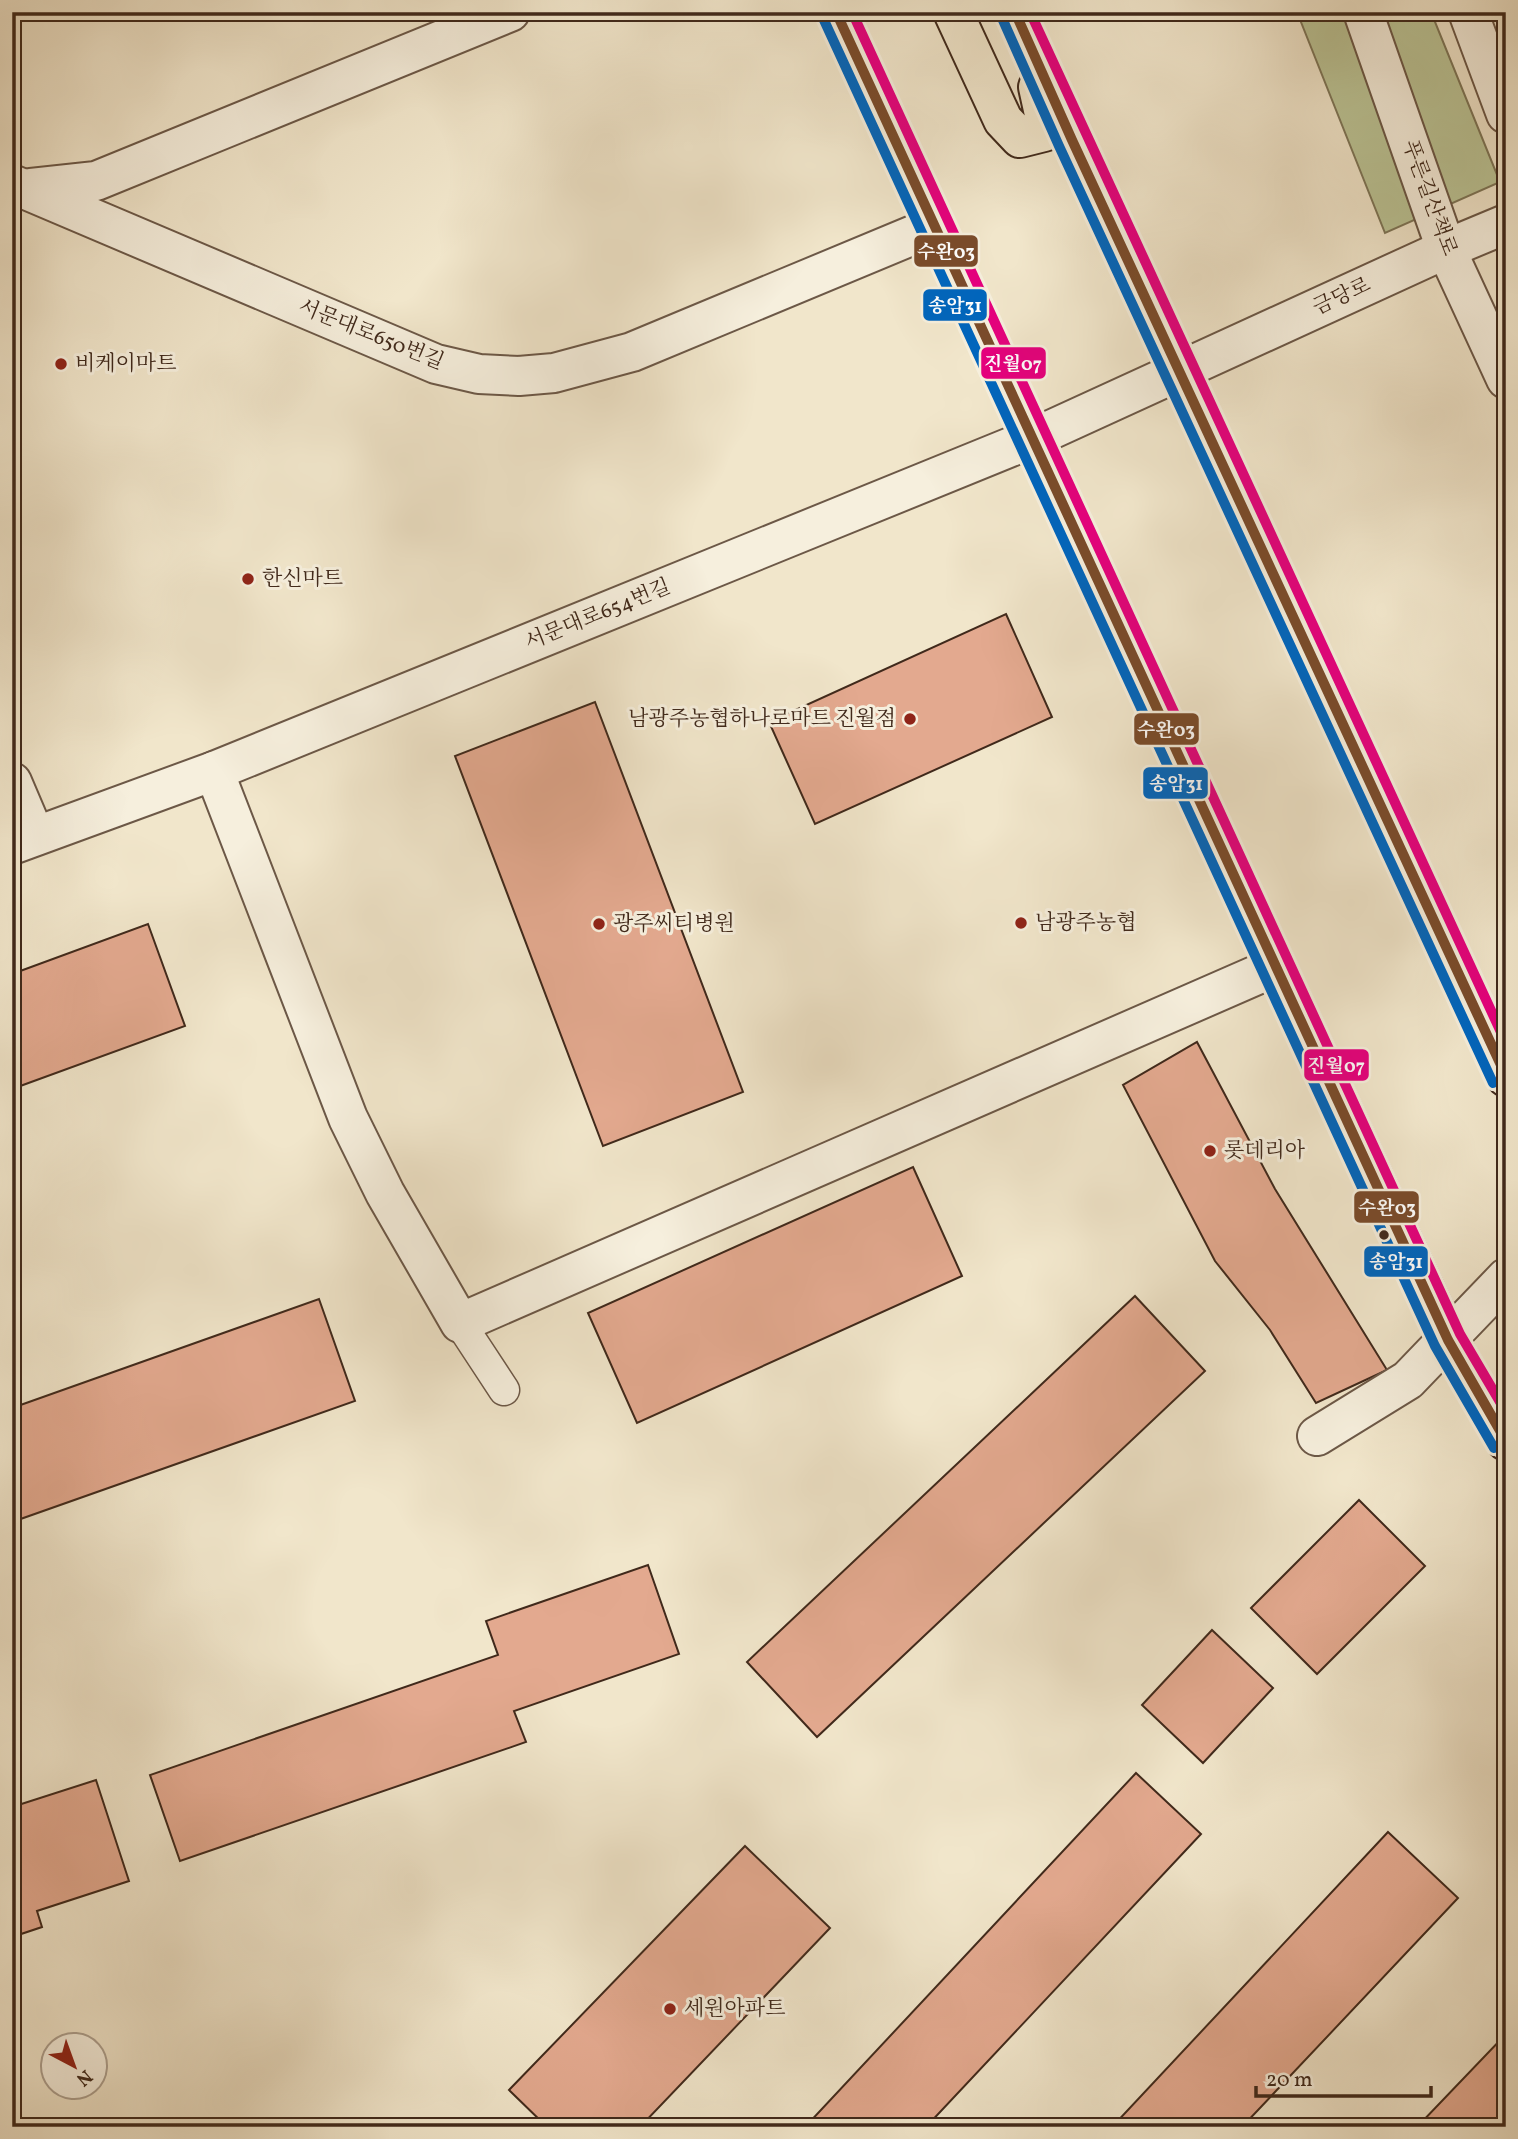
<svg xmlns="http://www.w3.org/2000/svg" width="1518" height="2139" viewBox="0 0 1518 2139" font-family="Vollkorn,'Noto Serif KR',serif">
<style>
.green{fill:#bbc496;stroke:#7e7658;stroke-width:2}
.building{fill:#e3a98f;stroke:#40291b;stroke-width:2}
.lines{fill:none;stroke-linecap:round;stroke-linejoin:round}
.service-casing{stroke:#6c5847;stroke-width:33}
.pedestrian-casing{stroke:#6c5847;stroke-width:42}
.minor-casing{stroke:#6c5847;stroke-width:42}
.tertiary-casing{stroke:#6c5847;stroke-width:42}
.primary-casing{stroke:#40291b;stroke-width:42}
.service{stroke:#f6efdd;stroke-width:30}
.pedestrian{stroke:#f6efdd;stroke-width:38}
.minor{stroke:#f6efdd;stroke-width:38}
.tertiary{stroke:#f6efdd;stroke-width:38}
.primary{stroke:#f1e6cb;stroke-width:38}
.bus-1-casing{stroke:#f6efdd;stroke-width:16}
.bus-2-casing{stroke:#f6efdd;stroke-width:16}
.bus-3-casing{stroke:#f6efdd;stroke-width:16}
.bus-1{stroke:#7a4b2a;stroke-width:10}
.bus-2{stroke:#0065bd;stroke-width:10}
.bus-3{stroke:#e5007d;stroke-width:10}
.poi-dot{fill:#8f2418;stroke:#f6efdd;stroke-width:2.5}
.bus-dot{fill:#40291b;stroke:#f6efdd;stroke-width:2.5}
.labels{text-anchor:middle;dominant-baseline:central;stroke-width:6;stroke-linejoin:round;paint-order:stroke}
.street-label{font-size:21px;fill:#40291b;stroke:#f6efdd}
.poi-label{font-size:21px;fill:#40291b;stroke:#f6efdd;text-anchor:start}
.line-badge{stroke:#f6efdd;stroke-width:2.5}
.badge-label{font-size:19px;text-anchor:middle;font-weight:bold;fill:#fff}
</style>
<rect width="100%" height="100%" fill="#f1e6cb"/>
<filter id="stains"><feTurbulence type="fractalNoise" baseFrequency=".00286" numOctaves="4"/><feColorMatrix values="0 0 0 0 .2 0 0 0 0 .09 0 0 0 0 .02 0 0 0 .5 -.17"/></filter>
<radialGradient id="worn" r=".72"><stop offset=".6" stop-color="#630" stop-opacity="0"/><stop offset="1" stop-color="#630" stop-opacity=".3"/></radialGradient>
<polygon class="green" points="1297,12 1431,12 1500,182 1385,233"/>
<g class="building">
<polygon points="1006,614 1052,717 815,824 769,722"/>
<polygon points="595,702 743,1092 603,1146 455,756"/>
<polygon points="148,924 185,1026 12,1089 12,974"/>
<polygon points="1197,1042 1275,1189 1387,1370 1316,1403 1270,1330 1215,1261 1123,1085"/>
<polygon points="913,1167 962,1276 637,1423 588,1313"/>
<polygon points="1135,1296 1205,1371 817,1737 747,1662"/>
<polygon points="319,1299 355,1401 12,1522 12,1408"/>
<polygon points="1359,1500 1425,1566 1317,1674 1251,1608"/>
<polygon points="648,1565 679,1654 514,1711 526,1742 180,1861 150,1775 498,1655 486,1621"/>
<polygon points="1212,1630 1273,1688 1203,1763 1142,1705"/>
<polygon points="1136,1773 1201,1834 926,2127 805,2127"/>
<polygon points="96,1780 129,1881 37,1911 42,1927 12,1937 12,1807"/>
<polygon points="1388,1832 1458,1898 1242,2127 1112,2127"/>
<polygon points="745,1846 830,1928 640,2127 547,2127 509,2090"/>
<polygon points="1506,2034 1506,2127 1417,2127"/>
</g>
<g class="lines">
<g class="service-casing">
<polyline id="service" points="460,1323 504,1390"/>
</g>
<g class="pedestrian-casing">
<polyline id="pedestrian" points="1363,12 1446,249 1506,379"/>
</g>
<g class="minor-casing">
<g id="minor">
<polyline points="12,184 436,364 479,374 519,376 554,373 632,352 935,226"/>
<polyline points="31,188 96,181 510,12"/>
<polyline points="214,771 348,1118 385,1193 460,1323 1275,967"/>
<polyline points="12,782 35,836"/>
<polyline points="12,845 214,771 1033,438 1446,249 1506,224"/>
<polyline points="1317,1436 1408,1380 1506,1278"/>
</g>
</g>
<g class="tertiary-casing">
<polyline id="tertiary" points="1468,12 1506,114"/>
</g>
<g class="primary-casing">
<g id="primary">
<polyline points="836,12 1448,1340 1506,1441"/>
<polyline points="953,12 1003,120 1020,138 1044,132 1045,119 1038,87"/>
<polyline points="1015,12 1072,140 1506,1077"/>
</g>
</g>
<use href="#service" class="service"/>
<use href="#pedestrian" class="pedestrian"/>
<use href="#minor" class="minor"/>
<use href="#tertiary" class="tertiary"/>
<use href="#primary" class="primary"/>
<g class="bus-1-casing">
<g id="bus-1">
<polyline points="836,12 1448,1340 1506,1441"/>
<polyline points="1015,12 1072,140 1506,1076"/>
</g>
</g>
<g class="bus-2-casing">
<g id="bus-2">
<polyline points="823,18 1435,1346 1494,1448"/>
<polyline points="1002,18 1059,146 1493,1083"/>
</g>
</g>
<g class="bus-3-casing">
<g id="bus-3">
<polyline points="852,12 1460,1334 1506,1412"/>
<polyline points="1030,12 1506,1043"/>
</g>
</g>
<use href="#bus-1" class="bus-1"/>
<use href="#bus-2" class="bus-2"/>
<use href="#bus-3" class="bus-3"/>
</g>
<g class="poi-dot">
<circle cx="61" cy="364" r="7"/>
<circle cx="248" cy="579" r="7"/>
<circle cx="910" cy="719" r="7"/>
<circle cx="1021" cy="923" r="7"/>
<circle cx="599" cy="924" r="7"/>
<circle cx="1210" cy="1151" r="7"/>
<circle cx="670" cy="2009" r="7"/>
</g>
<circle class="bus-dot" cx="1384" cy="1235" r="6"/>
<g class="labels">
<g class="street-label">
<text transform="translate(1429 198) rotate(70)">푸른길산책로</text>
<text transform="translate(1342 297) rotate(-25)">금당로</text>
<text transform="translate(371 335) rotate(22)">서문대로650번길</text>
<text transform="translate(598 615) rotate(-22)">서문대로654번길</text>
</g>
<g class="poi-label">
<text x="75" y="364">비케이마트</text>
<text x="262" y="579">한신마트</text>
<text x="896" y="719" text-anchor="end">남광주농협하나로마트 진월점</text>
<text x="1035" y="923">남광주농협</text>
<text x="613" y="924">광주씨티병원</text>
<text x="1224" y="1151">롯데리아</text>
<text x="684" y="2009">세원아파트</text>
</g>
</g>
<g class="line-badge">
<rect x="913" y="234" width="66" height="34" rx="7" fill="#7a4b2a"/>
<rect x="922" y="288" width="66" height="34" rx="7" fill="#0065bd"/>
<rect x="980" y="346" width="67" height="34" rx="7" fill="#e5007d"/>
<rect x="1133" y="712" width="67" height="34" rx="7" fill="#7a4b2a"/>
<rect x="1142" y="766" width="67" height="34" rx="7" fill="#0065bd"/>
<rect x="1303" y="1048" width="67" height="34" rx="7" fill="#e5007d"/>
<rect x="1353" y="1190" width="67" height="34" rx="7" fill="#7a4b2a"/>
<rect x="1363" y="1245" width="66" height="33" rx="7" fill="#0065bd"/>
</g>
<g class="badge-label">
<text x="946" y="258">수완03</text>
<text x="955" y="312">송암31</text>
<text x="1013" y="370">진월07</text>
<text x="1166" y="736">수완03</text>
<text x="1176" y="790">송암31</text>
<text x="1336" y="1072">진월07</text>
<text x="1387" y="1214">수완03</text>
<text x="1396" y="1268">송암31</text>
</g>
<rect width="1518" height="2139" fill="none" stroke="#f1e6cb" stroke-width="42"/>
<rect x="14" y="14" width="1490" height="2111" fill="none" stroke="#40291b" stroke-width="3.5"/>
<rect x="21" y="21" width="1476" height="2097" fill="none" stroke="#40291b" stroke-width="2"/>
<g transform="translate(74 2066) rotate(139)"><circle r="33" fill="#f6efdd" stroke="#ada08f" stroke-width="2"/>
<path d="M0-5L12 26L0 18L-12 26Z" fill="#8f2418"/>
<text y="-10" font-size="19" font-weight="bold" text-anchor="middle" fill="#40291b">N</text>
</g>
<path d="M1256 2086v10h175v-10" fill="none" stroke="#40291b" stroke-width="3.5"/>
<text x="1266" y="2086" font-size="21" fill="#40291b" stroke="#f6efdd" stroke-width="5" paint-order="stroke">20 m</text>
<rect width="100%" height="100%" filter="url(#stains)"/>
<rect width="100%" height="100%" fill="url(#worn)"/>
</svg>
